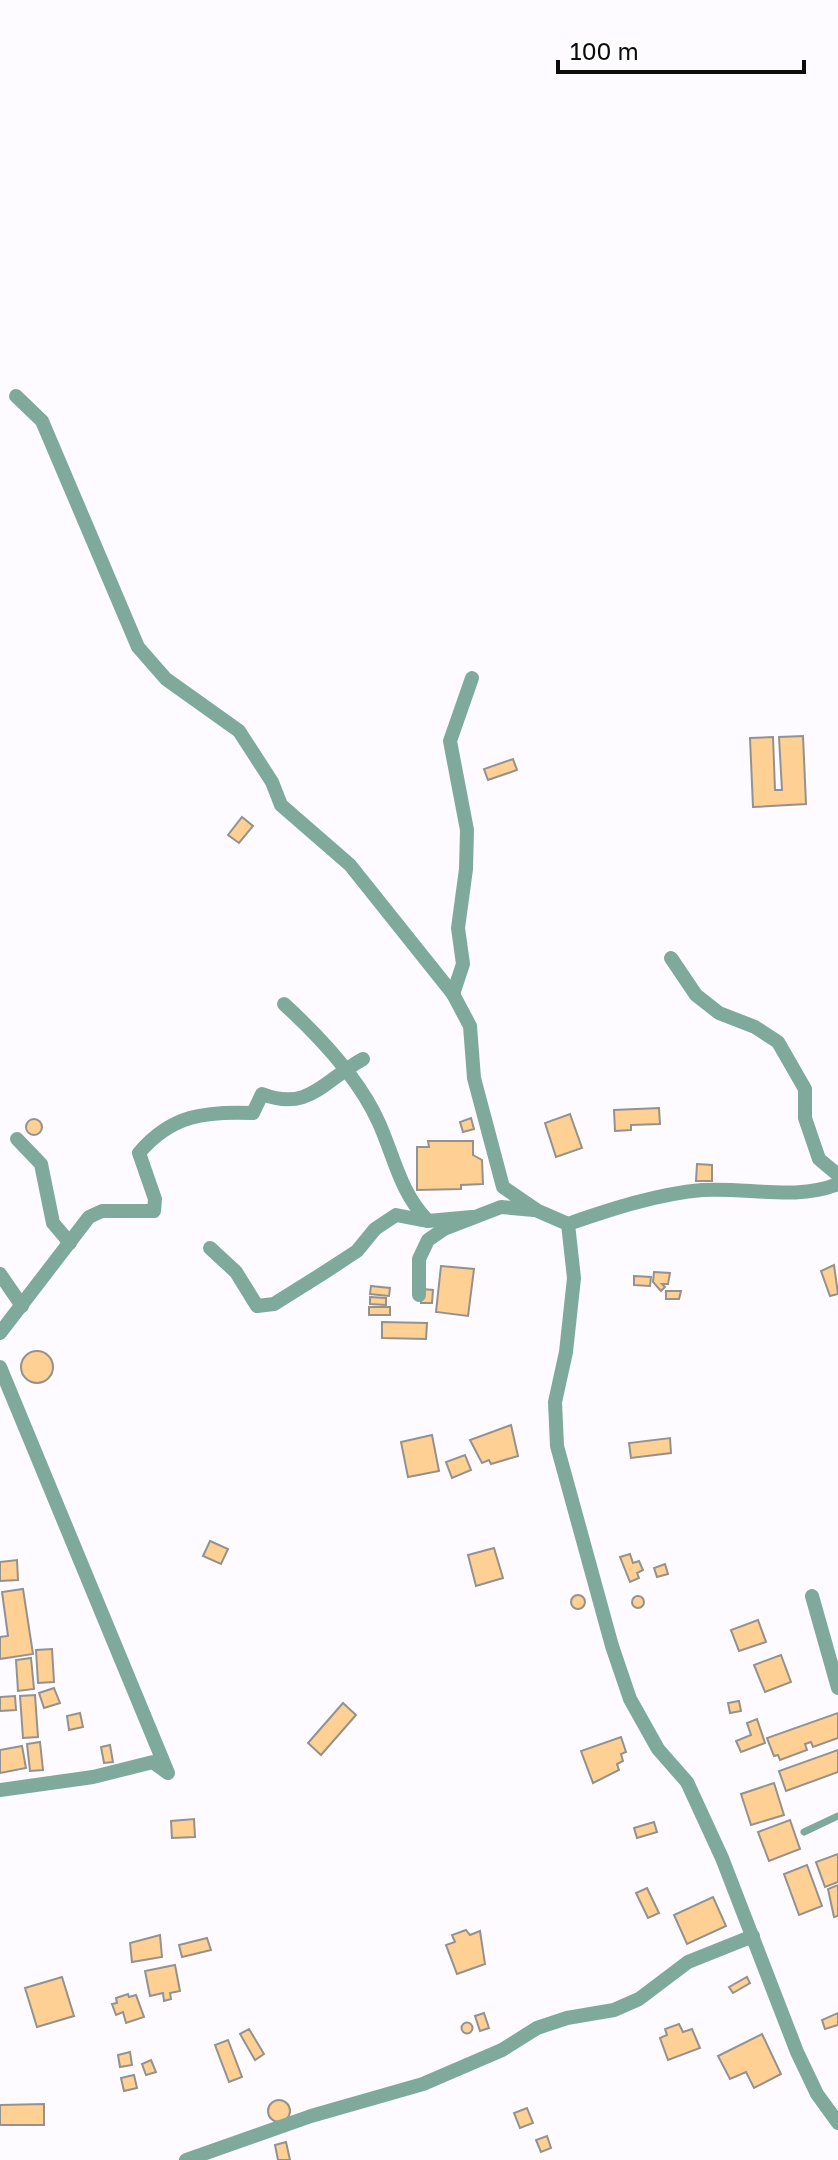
<svg xmlns="http://www.w3.org/2000/svg" width="838" height="2160" viewBox="0 0 838 2160" font-family="'Golos Text',sans-serif">
<style>
.building{fill:#fed094;stroke:#94928f;stroke-width:2}
.lines{fill:none;stroke-linecap:round;stroke-linejoin:round}
.service{stroke:#7faa9b;stroke-width:7}
.minor{stroke:#7faa9b;stroke-width:14}
</style>
<rect width="100%" height="100%" fill="#fdfbff"/>
<g class="building">
<polygon points="803,736 806,804 753,807 750,738 773,737 775,790 782,790 779,737"/>
<polygon points="513,759 517,770 488,780 484,769"/>
<polygon points="242,817 253,826 239,843 228,835"/>
<polygon points="659,1108 660,1124 631,1125 631,1130 615,1131 614,1110"/>
<polygon points="570,1114 582,1148 556,1157 545,1123"/>
<polygon points="471,1118 474,1129 463,1132 460,1122"/>
<circle cx="34" cy="1127" r="8"/>
<polygon points="428,1141 473,1141 473,1155 482,1160 483,1184 461,1185 461,1189 417,1190 417,1147 429,1147"/>
<polygon points="697,1164 712,1165 712,1181 696,1181"/>
<polygon points="834,1265 838,1294 830,1296 821,1271"/>
<polygon points="441,1266 474,1269 468,1316 436,1312"/>
<polygon points="654,1272 670,1273 668,1284 662,1284 665,1287 661,1291 653,1282"/>
<polygon points="634,1276 651,1277 650,1286 634,1285"/>
<polygon points="371,1286 390,1288 389,1296 370,1294"/>
<polygon points="422,1289 433,1290 432,1303 421,1303"/>
<polygon points="666,1291 681,1291 679,1299 666,1299"/>
<polygon points="370,1297 386,1298 386,1305 370,1304"/>
<rect x="369" y="1307" width="21" height="8"/>
<polygon points="382,1322 427,1323 426,1339 382,1338"/>
<circle cx="37" cy="1367" r="16"/>
<polygon points="511,1425 518,1456 491,1464 489,1460 482,1463 470,1440"/>
<polygon points="432,1435 439,1471 408,1477 401,1442"/>
<polygon points="670,1438 671,1453 631,1458 629,1443"/>
<polygon points="465,1455 471,1470 452,1478 446,1462"/>
<polygon points="210,1541 228,1549 221,1564 203,1556"/>
<polygon points="494,1548 503,1578 476,1586 468,1555"/>
<polygon points="630,1554 633,1563 639,1561 643,1570 637,1573 639,1578 630,1582 620,1557"/>
<polygon points="17,1560 18,1580 0,1581 0,1562"/>
<polygon points="665,1564 668,1574 657,1577 654,1568"/>
<polygon points="23,1589 33,1654 0,1659 0,1637 8,1636 2,1592"/>
<circle cx="578" cy="1602" r="7"/>
<circle cx="638" cy="1602" r="6"/>
<polygon points="758,1620 766,1642 739,1651 731,1630"/>
<polygon points="52,1649 54,1682 38,1683 36,1650"/>
<polygon points="781,1655 791,1682 765,1692 754,1665"/>
<polygon points="31,1658 34,1689 18,1691 16,1660"/>
<polygon points="54,1688 60,1703 44,1708 39,1693"/>
<polygon points="35,1695 38,1737 23,1738 20,1696"/>
<polygon points="15,1696 16,1710 0,1711 0,1697"/>
<polygon points="739,1701 741,1711 730,1713 728,1703"/>
<polygon points="343,1703 356,1715 321,1755 308,1743"/>
<polygon points="80,1713 83,1727 69,1730 67,1716"/>
<polygon points="838,1713 838,1738 813,1747 811,1742 805,1744 807,1750 780,1760 778,1755 774,1756 767,1738"/>
<polygon points="757,1719 765,1743 741,1752 736,1741 751,1735 747,1723"/>
<polygon points="621,1737 626,1752 621,1754 623,1761 617,1764 619,1770 593,1783 581,1751"/>
<polygon points="40,1742 43,1770 30,1771 27,1744"/>
<polygon points="110,1745 113,1762 104,1763 101,1747"/>
<polygon points="22,1746 26,1768 0,1773 0,1750"/>
<polygon points="838,1750 838,1772 786,1791 779,1771"/>
<polygon points="774,1783 784,1815 751,1825 741,1794"/>
<polygon points="194,1819 195,1837 172,1838 171,1821"/>
<polygon points="790,1820 800,1849 769,1861 758,1832"/>
<polygon points="654,1822 657,1832 637,1838 634,1828"/>
<polygon points="838,1854 838,1882 825,1887 816,1862"/>
<polygon points="807,1865 822,1906 799,1915 784,1874"/>
<polygon points="838,1885 838,1916 834,1917 828,1889"/>
<polygon points="647,1888 659,1913 648,1918 636,1893"/>
<polygon points="713,1897 726,1926 687,1944 674,1915"/>
<polygon points="466,1930 470,1935 480,1931 485,1964 457,1974 446,1945 455,1942 452,1935"/>
<polygon points="160,1935 162,1957 132,1962 130,1943"/>
<polygon points="207,1938 211,1950 182,1957 179,1945"/>
<polygon points="175,1965 180,1991 170,1993 171,1999 164,2001 163,1993 150,1996 145,1971"/>
<polygon points="62,1977 74,2016 37,2027 25,1988"/>
<polygon points="747,1977 750,1983 733,1993 729,1987"/>
<polygon points="128,1994 129,1997 136,1995 144,2017 126,2023 123,2012 116,2015 112,2004 117,2003 116,1998"/>
<polygon points="484,2013 489,2028 480,2031 475,2016"/>
<polygon points="838,2013 838,2025 825,2029 822,2020"/>
<circle cx="467" cy="2028" r="5.5"/>
<polygon points="679,2024 683,2032 692,2029 700,2048 668,2060 660,2038 667,2035 665,2029"/>
<polygon points="249,2029 264,2054 255,2060 240,2034"/>
<polygon points="762,2034 781,2074 754,2088 746,2072 730,2079 718,2056"/>
<polygon points="228,2040 242,2077 229,2082 215,2045"/>
<polygon points="130,2052 132,2065 120,2067 118,2055"/>
<polygon points="151,2060 156,2072 146,2075 142,2064"/>
<polygon points="134,2075 137,2088 124,2091 121,2078"/>
<circle cx="279" cy="2111" r="11"/>
<polygon points="44,2104 44,2125 0,2125 0,2105"/>
<polygon points="527,2108 533,2123 520,2128 514,2113"/>
<polygon points="547,2136 551,2148 541,2152 536,2140"/>
<polygon points="286,2142 290,2160 278,2160 275,2145"/>
</g>
<g class="lines">
<polyline class="service" points="804,1832 838,1816"/>
<g class="minor">
<polyline points="16,396 42,421 138,647 166,679 239,731 272,782 281,805 350,865 453,994 470,1026 474,1078 503,1187 538,1211 568,1224 574,1278 566,1352 555,1402 557,1446 612,1646 630,1699 658,1749 687,1782 722,1858 797,2052 817,2094 838,2123"/>
<polyline points="671,958 696,995 719,1013 755,1027 778,1042 805,1089 805,1118 819,1159 838,1175"/>
<polyline points="453,994 463,964 458,928 466,869 467,830 450,741 472,678"/>
<path d="M284,1004C320,1037 359,1078 379,1123C395,1159 400,1192 428,1221L472,1217"/>
<polyline points="17,1139 41,1164 53,1223 70,1243"/>
<path d="M568,1224C611,1209 657,1194 702,1190C747,1187 796,1201 838,1184"/>
<polyline points="210,1248 236,1272 257,1306 274,1304 325,1272 357,1251 375,1229 396,1215 427,1221"/>
<polyline points="0,1274 22,1306"/>
<polyline points="419,1295 419,1259 428,1240 444,1229 501,1207 534,1210"/>
<path d="M0,1333L89,1217L102,1211H154L155,1199L139,1153C171,1115 205,1111 253,1113L262,1094C309,1112 323,1081 363,1059"/>
<polyline points="0,1367 168,1773 153,1762 93,1777 0,1790"/>
<polyline points="812,1596 838,1688"/>
<polyline points="186,2160 311,2116 423,2084 502,2050 537,2028 567,2018 614,2010 639,1999 688,1962 753,1936"/>
</g>
</g>
<path d="M558 60v12h246v-12" fill="none" stroke="#0d0c0d" stroke-width="4"/>
<text x="570" y="60" font-size="24" fill="#0d0c0d" stroke="#ffffff" stroke-width="6" paint-order="stroke">100 m</text>
</svg>
